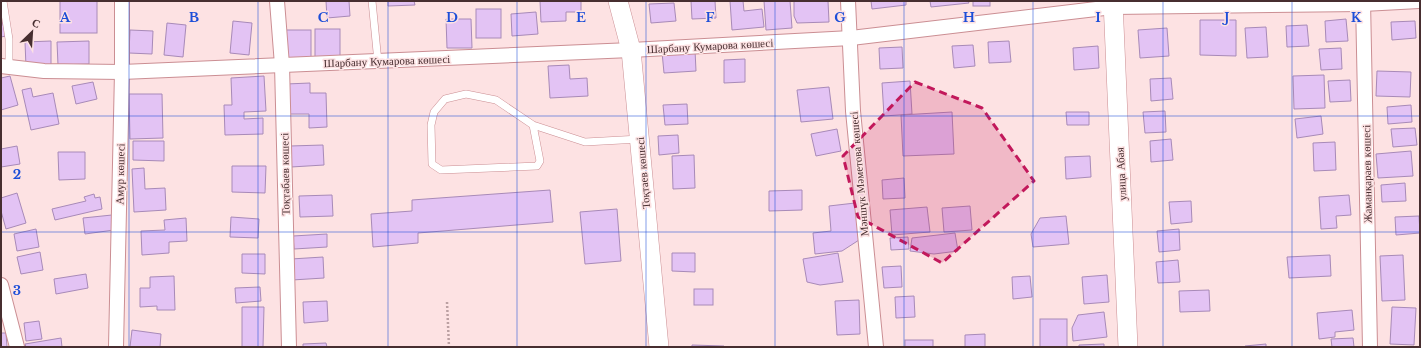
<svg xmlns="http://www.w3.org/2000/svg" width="1421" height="348" viewBox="0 0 1421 348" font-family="'Libre Baskerville',serif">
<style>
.building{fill:#e3c3f4;stroke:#a88ab8}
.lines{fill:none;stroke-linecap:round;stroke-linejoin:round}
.lane-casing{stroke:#cb8e93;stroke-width:8}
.street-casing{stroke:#cb8e93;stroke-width:16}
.secondary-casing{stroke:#cb8e93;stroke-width:20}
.path{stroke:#bba0a2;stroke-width:2.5;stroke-dasharray:2 2;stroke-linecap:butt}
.lane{stroke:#fff;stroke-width:7}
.street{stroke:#fff;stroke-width:14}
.secondary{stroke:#fff;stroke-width:19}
.marked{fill:#c2185b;fill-opacity:0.2;stroke:#c2185b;stroke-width:3;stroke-dasharray:8 5;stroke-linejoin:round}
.grid{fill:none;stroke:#1d4ed8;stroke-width:1;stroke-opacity:0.55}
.labels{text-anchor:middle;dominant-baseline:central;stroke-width:3;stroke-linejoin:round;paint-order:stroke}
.street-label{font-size:11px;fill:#472e30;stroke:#fde2e3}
.grid-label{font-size:13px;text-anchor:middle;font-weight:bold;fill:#1d4ed8;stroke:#fde2e3;stroke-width:3;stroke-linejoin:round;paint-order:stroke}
</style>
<rect width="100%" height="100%" fill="#fde2e3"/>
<g class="building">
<rect x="60" y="1" width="37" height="32"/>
<polygon points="326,1 349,1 350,16 327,18"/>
<polygon points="388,1 414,1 415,5 388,6"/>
<polygon points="540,1 581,1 581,12 566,12 566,21 541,22"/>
<polygon points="691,1 715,1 716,18 692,19"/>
<polygon points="730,1 743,1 744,11 762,9 764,27 732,30"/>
<polygon points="764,1 790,1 792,28 766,30"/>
<polygon points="794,1 828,1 829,22 797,23 794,16"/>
<polygon points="871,1 906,1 906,5 872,9"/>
<polygon points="930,1 968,1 969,3 931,7"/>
<rect x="973" y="1" width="17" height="5"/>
<polygon points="674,3 676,21 651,23 649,4"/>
<rect x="476" y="9" width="25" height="29"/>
<polygon points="536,12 538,34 512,36 511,14"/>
<polygon points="1,17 6,36 1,37"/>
<polygon points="446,19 471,19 472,48 447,48"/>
<polygon points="1346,19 1348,41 1326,42 1325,21"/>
<polygon points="1200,20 1236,20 1236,56 1200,55"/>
<polygon points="233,21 252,23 249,55 230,53"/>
<polygon points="1415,21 1416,38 1392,40 1391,22"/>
<polygon points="167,23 186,25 183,57 164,55"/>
<polygon points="1307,25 1309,46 1287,47 1286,26"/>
<polygon points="1266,27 1268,57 1247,58 1245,28"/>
<polygon points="1167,28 1169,56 1140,58 1138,30"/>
<rect x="315" y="29" width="25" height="29"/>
<polygon points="130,30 153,31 152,54 129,53"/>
<rect x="286" y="30" width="25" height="29"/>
<polygon points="51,41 51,66 26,67 25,42"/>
<polygon points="89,41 89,64 58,65 57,42"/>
<polygon points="1009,41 1011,62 989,63 988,42"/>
<polygon points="973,45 975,66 954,68 952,46"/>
<polygon points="1098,46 1099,68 1074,70 1073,48"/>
<polygon points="902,47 903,68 880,69 879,48"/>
<polygon points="1341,48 1342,69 1321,70 1319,49"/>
<polygon points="695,50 696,71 664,73 662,52"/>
<polygon points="745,59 745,82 724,83 724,60"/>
<polygon points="569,65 570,79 587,78 588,96 550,98 548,66"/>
<polygon points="1377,71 1411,72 1410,97 1376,96"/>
<polygon points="1324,75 1325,108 1294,109 1293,76"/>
<polygon points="10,76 18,105 1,110 1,78"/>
<polygon points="264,76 266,111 244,112 244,119 263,118 263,134 225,135 224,105 232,105 231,78"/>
<polygon points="1171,78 1173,99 1151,101 1150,79"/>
<polygon points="1350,80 1351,101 1330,102 1328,81"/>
<polygon points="910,81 912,114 884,116 882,83"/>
<polygon points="93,82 97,99 76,104 72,86"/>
<polygon points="310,83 310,93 326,93 327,127 309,128 309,114 287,114 286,84"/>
<polygon points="829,87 833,119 801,122 797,90"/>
<polygon points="31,88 33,97 53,93 59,124 31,130 22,90"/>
<polygon points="129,94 162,94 163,138 130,139"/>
<polygon points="687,104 688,124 665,125 663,105"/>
<polygon points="1411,105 1412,122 1388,124 1387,107"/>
<polygon points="1165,111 1166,132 1145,133 1143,112"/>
<polygon points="952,112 954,154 903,156 901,115"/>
<polygon points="1066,112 1089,112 1089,125 1067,125"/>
<polygon points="1321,116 1323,134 1297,138 1295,119"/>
<polygon points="1415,128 1417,145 1393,147 1391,129"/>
<polygon points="837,129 841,151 816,156 811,134"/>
<polygon points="678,135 679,153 659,155 658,136"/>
<polygon points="1171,139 1173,160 1151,162 1150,141"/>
<polygon points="133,141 164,141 164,161 133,160"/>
<polygon points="1335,142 1336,170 1314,171 1313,143"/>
<polygon points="323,145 324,165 291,167 290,146"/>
<polygon points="17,146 20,164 1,167 1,149"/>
<polygon points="1411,151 1413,176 1378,178 1376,154"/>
<polygon points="58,152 85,152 85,179 59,180"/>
<polygon points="694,155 695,188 673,189 672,156"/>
<polygon points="1090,156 1091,177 1066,179 1065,157"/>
<polygon points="232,166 266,166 265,193 232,192"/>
<polygon points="144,168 145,189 165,188 166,210 134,212 132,169"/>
<polygon points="904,178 905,198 883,199 882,180"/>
<polygon points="1405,183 1406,201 1382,202 1381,185"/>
<polygon points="550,190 553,222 418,233 418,243 373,247 371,214 412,211 412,200"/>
<polygon points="802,190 802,210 769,211 769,191"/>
<polygon points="17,193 26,223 6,229 1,211 1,198"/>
<polygon points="94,194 95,198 100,197 102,209 55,220 52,209 86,201 84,197"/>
<polygon points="332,195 333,216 300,217 299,196"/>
<polygon points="1349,195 1351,215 1336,216 1337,228 1321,229 1319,197"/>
<polygon points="1191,201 1192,222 1171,224 1169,202"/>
<polygon points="855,203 859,240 842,251 815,254 813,233 831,231 829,206"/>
<polygon points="970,206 972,230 944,232 942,208"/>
<polygon points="927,207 930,232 892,235 890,210"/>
<polygon points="617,209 621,261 585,264 580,212"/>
<polygon points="112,215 114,230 85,234 83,218"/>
<polygon points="1066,216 1069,244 1033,247 1031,234 1040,218"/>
<polygon points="1419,216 1420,233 1396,235 1395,217"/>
<polygon points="231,217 259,219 258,238 230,237"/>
<polygon points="186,218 187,241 169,242 169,253 142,255 141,231 165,230 164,220"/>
<polygon points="36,229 39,247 17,251 14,234"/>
<polygon points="1179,229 1180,250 1159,252 1157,231"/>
<polygon points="955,233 958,251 934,254 910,251 912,238"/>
<polygon points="327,234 327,247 294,249 293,236"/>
<polygon points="908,237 909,249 891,250 890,238"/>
<polygon points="40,252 43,270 21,274 17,257"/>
<polygon points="672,253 695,253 695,272 672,271"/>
<polygon points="838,253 843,282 820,285 807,282 803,259"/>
<polygon points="242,254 265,254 265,274 242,273"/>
<polygon points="1330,255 1331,276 1289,278 1287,257"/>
<polygon points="1403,255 1405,300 1382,301 1380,256"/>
<polygon points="323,257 324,278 292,280 291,259"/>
<polygon points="1178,260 1180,282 1158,283 1156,262"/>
<polygon points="901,266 902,287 884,288 882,267"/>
<polygon points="86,274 88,288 56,294 54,279"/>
<polygon points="1107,275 1109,302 1084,304 1082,277"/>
<polygon points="174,276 175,310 157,310 157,306 140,307 140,288 150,288 150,277"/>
<polygon points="1030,276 1032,297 1013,299 1012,277"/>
<polygon points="260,287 261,301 236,303 235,288"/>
<rect x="694" y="289" width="19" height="16"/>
<polygon points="1209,290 1210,311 1180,312 1179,291"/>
<polygon points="914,296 915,317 896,318 895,297"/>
<polygon points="859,300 860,334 837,335 835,301"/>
<polygon points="327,301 328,321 304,323 303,302"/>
<polygon points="242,307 264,307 263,347 242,347"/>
<polygon points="1392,307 1416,308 1414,345 1390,344"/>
<polygon points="1352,310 1354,330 1335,332 1335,337 1319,339 1317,313"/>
<polygon points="1104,312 1107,337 1073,341 1072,328 1078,315"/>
<rect x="1040" y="319" width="27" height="28"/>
<polygon points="39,321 42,339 26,341 24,323"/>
<polygon points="132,330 161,334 160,347 130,347"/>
<polygon points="1,333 6,333 7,347 1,347"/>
<polygon points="985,334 985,347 965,347 965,335"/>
<polygon points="61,338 62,347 26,347 25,344"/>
<polygon points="1353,338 1354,347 1332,347 1331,339"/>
<rect x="905" y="340" width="28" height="7"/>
<polygon points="326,343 327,347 303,347 303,344"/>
<polygon points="1104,344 1104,347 1079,347 1079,345"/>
<polygon points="1266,344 1266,347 1245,347 1245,346"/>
<polygon points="692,345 724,346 724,347 692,347"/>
</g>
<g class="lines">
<g class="lane-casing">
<g id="lane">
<polyline points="3,1 9,39 9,68"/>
<polyline points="372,1 378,62"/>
<polyline points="533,125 540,161 537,166 441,170 432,164 431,125 434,112 445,99 466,94 496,100 533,125 585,142 640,139"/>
</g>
</g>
<g class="street-casing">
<g id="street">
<polyline points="277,1 282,65 289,347"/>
<polyline points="848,1 853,111 876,347"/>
<polyline points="1363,1 1370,347"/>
<polyline points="1,66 44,71 122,72 631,50 851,38 1113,7 1363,4 1419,1"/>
<polyline points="1,285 17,347"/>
<polyline points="116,347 122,72 122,1"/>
</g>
</g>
<g class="secondary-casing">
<g id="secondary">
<polyline points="618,1 631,50 659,347"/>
<polyline points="1113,1 1128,347"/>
</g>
</g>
<polyline class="path" points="447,302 449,347"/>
<use href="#lane" class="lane"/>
<use href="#street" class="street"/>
<use href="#secondary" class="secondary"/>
</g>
<path class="marked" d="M915,82L982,108L1034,181L942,263L858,217L843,156Z"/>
<path class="grid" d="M129,1V347M258,1V347M388,1V347M517,1V347M646,1V347M775,1V347M904,1V347M1033,1V347M1163,1V347M1292,1V347M1,116H1420M1,232H1420"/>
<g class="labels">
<g class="street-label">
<text transform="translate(710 46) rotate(-3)">Шарбану Кумарова көшесі</text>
<text transform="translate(387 61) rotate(-2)">Шарбану Кумарова көшесі</text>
<text transform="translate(643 173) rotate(-95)">Тоқтаев көшесі</text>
<text transform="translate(120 174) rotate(-89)">Амур көшесі</text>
<text transform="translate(285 174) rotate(-91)">Тоқтабаев көшесі</text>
<text transform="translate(859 174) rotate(-95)">Мәншүк Мәметова көшесі</text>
<text transform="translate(1121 174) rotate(-93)">улица Абая</text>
<text transform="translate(1367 174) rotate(-91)">Жаманқараев көшесі</text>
</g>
</g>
<g class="grid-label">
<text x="65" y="22">A</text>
<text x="194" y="22">B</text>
<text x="323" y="22">C</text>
<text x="452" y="22">D</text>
<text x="581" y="22">E</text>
<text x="710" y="22">F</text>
<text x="840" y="22">G</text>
<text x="969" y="22">H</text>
<text x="1098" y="22">I</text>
<text x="1227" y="22">J</text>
<text x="1356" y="22">K</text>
<text x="17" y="179">2</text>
<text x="17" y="295">3</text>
</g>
<rect width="1421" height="348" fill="none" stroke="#472e30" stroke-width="4"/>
<g transform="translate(32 32) rotate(25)" stroke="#fde2e3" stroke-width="3" paint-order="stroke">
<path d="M0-3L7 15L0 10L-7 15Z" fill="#472e30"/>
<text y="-6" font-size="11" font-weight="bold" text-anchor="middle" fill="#472e30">С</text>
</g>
</svg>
